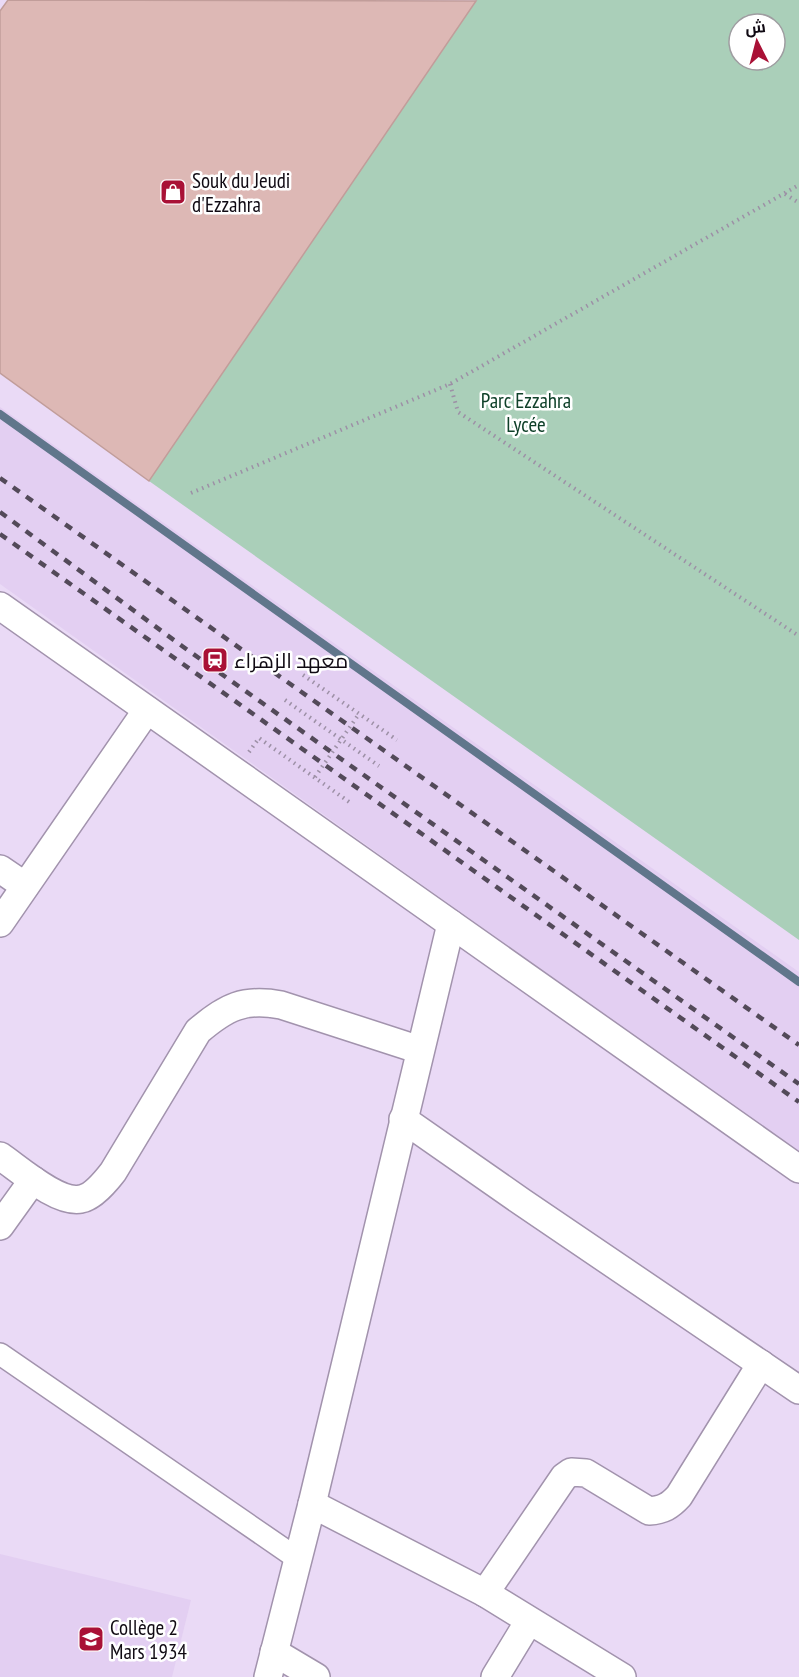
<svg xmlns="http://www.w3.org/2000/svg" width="799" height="1677" viewBox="0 0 799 1677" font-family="'PT Sans Narrow',Cairo,sans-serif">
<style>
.built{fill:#e3cff2}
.green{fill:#aacfb9;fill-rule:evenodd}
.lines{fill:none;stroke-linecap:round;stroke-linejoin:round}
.stream{stroke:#60768b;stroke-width:8}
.building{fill:#ddb8b5;stroke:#c19d9a;stroke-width:1.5}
.pedestrian-casing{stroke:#a293ad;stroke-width:24}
.minor-casing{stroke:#a293ad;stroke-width:30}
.path{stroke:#9d90a6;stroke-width:4;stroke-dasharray:1.5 4.5;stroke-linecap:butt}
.pedestrian{stroke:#fff;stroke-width:21}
.minor{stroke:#fff;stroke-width:27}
.rail{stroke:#534a59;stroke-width:4.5;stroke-dasharray:8 8;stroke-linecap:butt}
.path-bridge{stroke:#9d90a6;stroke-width:4;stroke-dasharray:1.5 4.5;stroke-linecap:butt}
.labels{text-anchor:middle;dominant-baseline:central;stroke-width:5;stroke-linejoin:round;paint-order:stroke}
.poi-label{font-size:21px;fill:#100a13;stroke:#fff;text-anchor:start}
.park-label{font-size:21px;fill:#0f4029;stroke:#fff}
</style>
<rect width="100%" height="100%" fill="#eadaf6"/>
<g class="built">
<polygon points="0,407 799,972 799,1153 0,584"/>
<polygon points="0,1554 191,1600 172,1677 0,1677"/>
</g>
<path class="green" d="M474,0H799V940L149,481L476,1ZM739,24H775V60H739Z"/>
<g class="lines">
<polyline class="stream" points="0,414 799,982"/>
</g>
<polygon class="building" points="8,0 476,1 149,481 0,373 0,11"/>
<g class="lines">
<g class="pedestrian-casing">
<polyline id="pedestrian" points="0,1354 298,1559"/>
</g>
<g class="minor-casing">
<g id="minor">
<polyline points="0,606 799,1169"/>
<polyline points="0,869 25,886"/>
<polyline points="0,923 147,710"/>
<polyline points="403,1119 522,1202 799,1390"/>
<path d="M0,1156C19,1169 58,1204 81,1199C93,1197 106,1181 113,1172L198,1031C226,1007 244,998 281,1005L420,1050"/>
<polyline points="0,1226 33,1180"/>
<polyline points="312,1504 485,1593 622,1677"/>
<path d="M485,1593L564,1477L571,1472L586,1473L649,1511C663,1510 670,1506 679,1496L761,1364"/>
<polyline points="274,1652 316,1677"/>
<polyline points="268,1677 312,1504 451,924"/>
<polyline points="495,1677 529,1621"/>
</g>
</g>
<g class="path">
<polyline points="785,194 799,203"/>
<polyline points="450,384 458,412 799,636"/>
<polyline points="191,493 450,384 799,185"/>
<polyline points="303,675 397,740"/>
<polyline points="285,700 379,766"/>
<polyline points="249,752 259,738 352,804"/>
</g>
<use href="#pedestrian" class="pedestrian"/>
<use href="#minor" class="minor"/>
<g class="rail">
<polyline points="0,478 799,1045"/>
<polyline points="0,512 182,646 799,1084"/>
<polyline points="0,534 799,1102"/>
</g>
<polyline class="path-bridge" points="315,777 359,714"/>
</g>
<defs>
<g id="shop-square" transform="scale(1.35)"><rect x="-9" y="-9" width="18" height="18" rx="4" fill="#a91136" stroke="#fff"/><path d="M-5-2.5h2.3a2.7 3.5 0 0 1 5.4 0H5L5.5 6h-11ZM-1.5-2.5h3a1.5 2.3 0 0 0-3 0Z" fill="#fff"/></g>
<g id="station-square" transform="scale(1.35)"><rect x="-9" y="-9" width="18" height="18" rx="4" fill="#a91136" stroke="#fff"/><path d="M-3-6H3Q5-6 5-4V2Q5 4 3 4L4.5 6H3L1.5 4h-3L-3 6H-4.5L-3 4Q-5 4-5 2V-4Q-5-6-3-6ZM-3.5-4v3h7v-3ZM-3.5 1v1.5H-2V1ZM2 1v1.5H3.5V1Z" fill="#fff"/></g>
<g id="school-square" transform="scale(1.35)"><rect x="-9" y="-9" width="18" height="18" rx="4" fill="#a91136" stroke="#fff"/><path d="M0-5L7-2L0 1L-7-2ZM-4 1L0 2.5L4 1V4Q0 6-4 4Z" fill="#fff"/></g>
</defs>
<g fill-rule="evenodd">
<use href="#shop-square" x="173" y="192"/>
<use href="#station-square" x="215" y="660"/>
<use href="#school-square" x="91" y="1639"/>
</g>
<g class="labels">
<g class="poi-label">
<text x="192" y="180">Souk du Jeudi<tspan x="192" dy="24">d'Ezzahra</tspan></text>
<text x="234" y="660">معهد الزهراء</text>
<text x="110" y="1627">Collège 2<tspan x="110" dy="24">Mars 1934</tspan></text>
</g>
<g class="park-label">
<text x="526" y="400">Parc Ezzahra<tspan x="526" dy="24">Lycée</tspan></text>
</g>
</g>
<g transform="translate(757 42) rotate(354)"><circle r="28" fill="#ffffff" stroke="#9f9da1" stroke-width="1.5"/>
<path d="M0-4.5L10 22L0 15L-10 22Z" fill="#a91136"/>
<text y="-9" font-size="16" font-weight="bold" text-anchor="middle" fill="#100a13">ش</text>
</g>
</svg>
